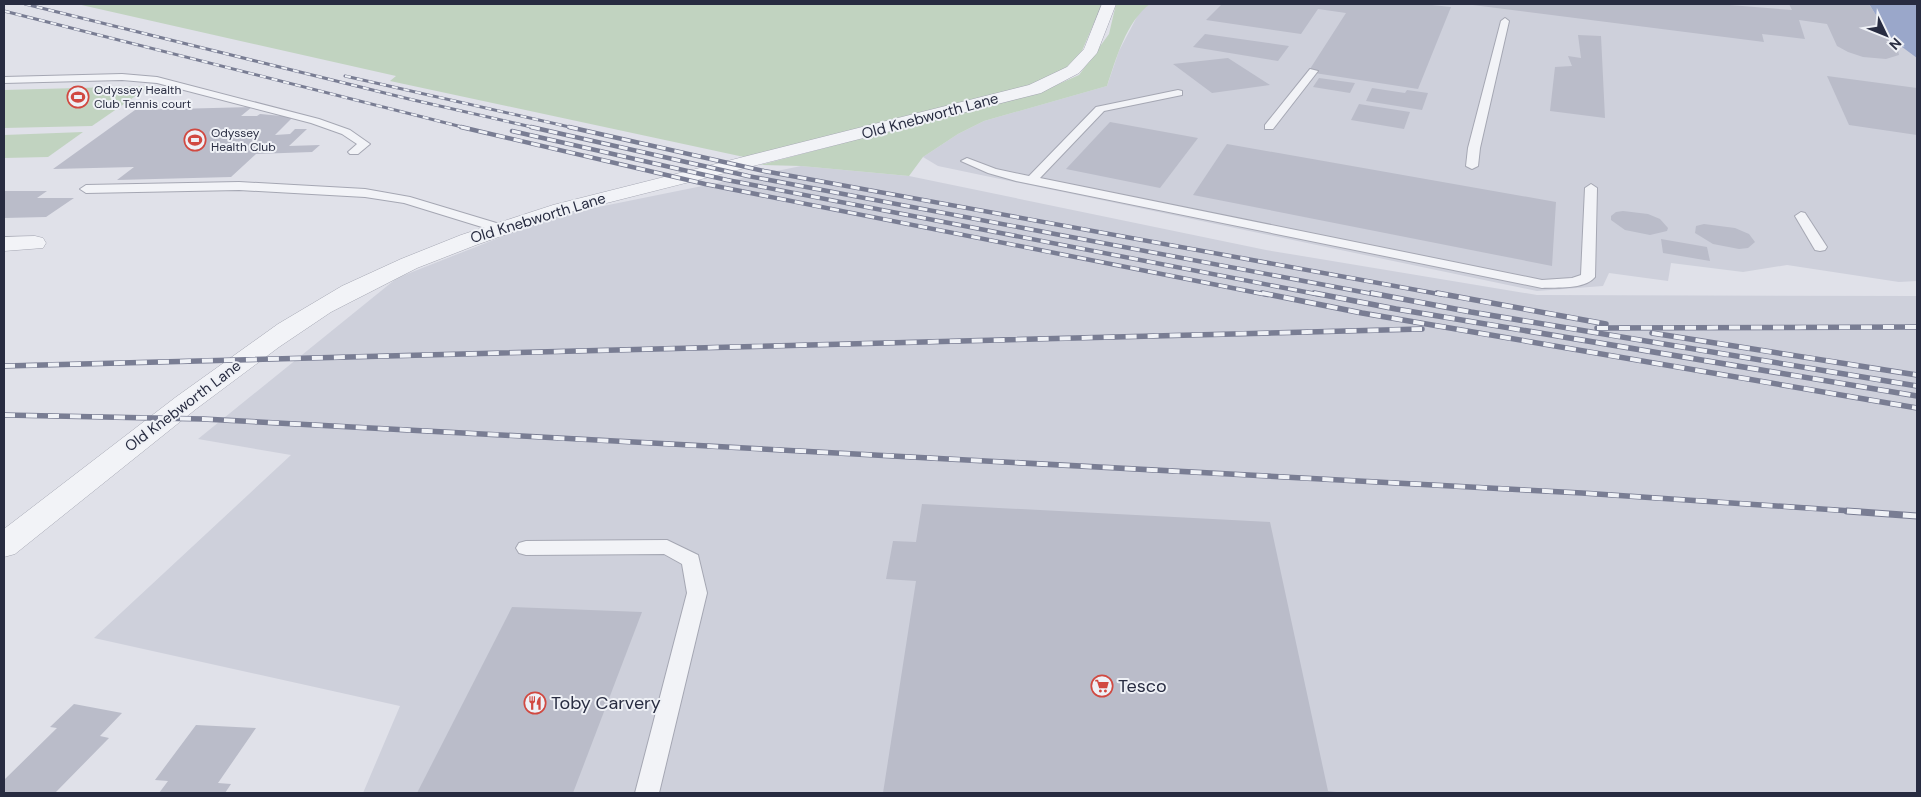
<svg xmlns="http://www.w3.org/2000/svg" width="1921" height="797" viewBox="0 0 1921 797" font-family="'DM Sans',sans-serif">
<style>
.built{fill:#ced0db}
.green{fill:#c1d3c0}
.water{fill:#9aa7ca}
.building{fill:#babcc9}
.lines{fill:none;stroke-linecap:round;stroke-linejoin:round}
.service-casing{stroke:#a5a7b3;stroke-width:2}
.minor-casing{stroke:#a5a7b3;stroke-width:1}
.tertiary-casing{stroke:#a5a7b3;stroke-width:1}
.service{fill:#f2f3f7;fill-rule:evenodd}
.minor{fill:#f2f3f7;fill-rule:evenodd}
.tertiary{fill:#f2f3f7;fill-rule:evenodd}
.rail-far3-casing{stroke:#797d93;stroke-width:3}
.rail-far2-casing{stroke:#797d93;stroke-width:4.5}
.rail-far1-casing{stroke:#797d93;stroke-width:5.5}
.rail-casing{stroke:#797d93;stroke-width:7}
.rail-far3{stroke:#eff1f6;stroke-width:2;stroke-dasharray:6;stroke-linecap:butt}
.rail-far2{stroke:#eff1f6;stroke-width:3;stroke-dasharray:9;stroke-linecap:butt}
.rail-far1{stroke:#eff1f6;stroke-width:4;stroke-dasharray:11;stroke-linecap:butt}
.rail{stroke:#eff1f6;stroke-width:5;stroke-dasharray:14;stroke-linecap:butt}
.labels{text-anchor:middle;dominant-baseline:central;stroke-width:4;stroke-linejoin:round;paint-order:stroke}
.far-poi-label{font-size:12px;fill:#282c41;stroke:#eff1f6;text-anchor:start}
.street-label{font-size:15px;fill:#282c41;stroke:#eff1f6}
.near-poi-label{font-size:18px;fill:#282c41;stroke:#eff1f6;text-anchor:start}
</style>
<rect width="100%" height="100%" fill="#e0e1e9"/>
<g class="built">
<polygon points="1150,4 1917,4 1917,281 1899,282 1787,265 1743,272 1671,263 1668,281 1609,273 1603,286 1537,291 938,166 923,157 958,134 984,121 1107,86 1119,51 1140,11"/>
<polygon points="801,166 909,176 1266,250 1537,295 1917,296 1917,793 363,793 400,706 94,638 291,455 198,439 397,278 554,216"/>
</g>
<g class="green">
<polygon points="77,4 1102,4 1082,51 1064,70 1027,86 744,157 390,81 396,76"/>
<path d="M1116,4H1150C1126,22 1116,59 1107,86L984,121L958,134L923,157L909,176L801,166L760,165L1045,90L1079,75L1109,34Z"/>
<polygon points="150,86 92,126 4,128 4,90"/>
<polygon points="83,132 48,157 4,158 4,135"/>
</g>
<polygon class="water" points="1869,4 1917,4 1917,58 1890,38"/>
<g class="building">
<polygon points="1222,4 1422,4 1451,7 1418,89 1308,72 1346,13 1318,9 1301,34 1206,20"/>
<polygon points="1465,4 1717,4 1792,10 1789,4 1869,4 1898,50 1899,55 1886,59 1863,57 1848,52 1837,46 1827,24 1799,20 1805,39 1762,34 1764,42"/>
<polygon points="1205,34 1289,46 1278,61 1193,47"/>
<polygon points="1578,35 1601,36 1605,118 1550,111 1555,67 1572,66 1568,56 1581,58"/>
<polygon points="1228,58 1270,85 1212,93 1173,64"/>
<polygon points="1827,76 1917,88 1917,135 1849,125"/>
<polygon points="1319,78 1355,83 1350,93 1313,87"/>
<polygon points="1372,88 1405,93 1407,90 1428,93 1422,110 1366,101"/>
<polygon points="1359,104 1410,112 1404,129 1351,120"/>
<polygon points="252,107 241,116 257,116 260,114 293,117 275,135 290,134 295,129 307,129 289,146 320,145 312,152 256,154 231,177 117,180 134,167 53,169 135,110"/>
<polygon points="1110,122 1198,138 1160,188 1066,169"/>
<polygon points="1227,144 1556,202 1552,266 1193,195"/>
<polygon points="4,191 47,191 37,198 74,198 46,217 4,218"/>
<polygon points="1623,211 1648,214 1660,219 1668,228 1667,231 1650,235 1625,230 1611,220 1611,216 1616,212"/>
<polygon points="1704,224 1735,228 1749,234 1755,242 1748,248 1739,249 1713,244 1695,233 1696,226"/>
<polygon points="1661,239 1707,247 1710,261 1663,253"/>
<polygon points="922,504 1270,522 1328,791 1345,793 883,793 916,581 886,579 893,541 916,542"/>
<polygon points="512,607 642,612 573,793 417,793"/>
<polygon points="74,704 122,713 100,736 109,738 55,793 4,793 4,780 57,728 50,727"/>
<polygon points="196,725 256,728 218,783 231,784 225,793 159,793 168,781 155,780"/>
</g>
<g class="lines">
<g class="service-casing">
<g id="service">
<polygon points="1505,18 1509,21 1480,148 1478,166 1472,169 1466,166 1468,148 1501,21"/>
<polygon points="1310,69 1318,71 1273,129 1265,129 1265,125"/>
<polygon points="122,74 157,77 319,119 350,130 370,144 358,154 350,154 348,152 357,144 342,134 311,123 157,83 122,80 4,83 4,77"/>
<path d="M1178,90L1182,91V95L1104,111L1040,178L1542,280L1572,278L1581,275L1585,188L1591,184L1597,188L1595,277C1584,290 1557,287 1542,288L1016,181L988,173L961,161L967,158L996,169L1029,176L1096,107Z"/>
<polygon points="239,182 365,189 410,197 503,225 504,228 498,232 404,203 365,197 239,190 86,193 80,189 86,185"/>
<polygon points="1801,212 1805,213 1827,247 1825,250 1820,251 1815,250 1795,216"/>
<polygon points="667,540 698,555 707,593 659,793 635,793 687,593 682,564 664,554 526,555 519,553 516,548 519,543 526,541"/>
</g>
</g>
<g class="minor-casing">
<polygon id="minor" points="35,236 43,238 46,243 43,248 4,251 4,237"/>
</g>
<g class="tertiary-casing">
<polygon id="tertiary" points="1102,4 1116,4 1097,53 1079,73 1041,93 567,213 476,245 417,268 331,312 279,347 196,409 15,554 4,557 4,529 176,397 278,324 342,286 401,259 461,235 553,205 1029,85 1067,67 1084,49"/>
</g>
<use href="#service" class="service"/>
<use href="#minor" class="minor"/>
<use href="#tertiary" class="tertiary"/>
<g class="rail-far3-casing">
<g id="rail-far3">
<polyline points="25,4 409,99 536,128"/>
<polyline points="4,11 466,128"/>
<polyline points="345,76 574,128"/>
</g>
</g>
<g class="rail-far2-casing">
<g id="rail-far2">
<polyline points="461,127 705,184 1268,295"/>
<polyline points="531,127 748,176 1378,295"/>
<polyline points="569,127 764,171 1444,295"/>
<polyline points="512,131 727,180 1321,295"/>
</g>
</g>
<g class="rail-far1-casing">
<g id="rail-far1">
<polyline points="1262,293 1362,313 1917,408"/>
<polyline points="1314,293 1396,309 1917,396"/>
<polyline points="1371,293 1471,312 1917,386"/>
<polyline points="1437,293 1606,324"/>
<polyline points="1597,328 1917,327"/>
<polyline points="1652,333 1917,375"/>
<polyline points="4,366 1422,329"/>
<polyline points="4,415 203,419 1582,493 1866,512"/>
</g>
</g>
<g class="rail-casing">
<polyline id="rail" points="1847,511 1917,516"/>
</g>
<use href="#rail-far3" class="rail-far3"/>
<use href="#rail-far2" class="rail-far2"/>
<use href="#rail-far1" class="rail-far1"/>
<use href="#rail" class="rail"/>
</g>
<defs>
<g id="stadium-ring" transform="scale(1.125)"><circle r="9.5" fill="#eff1f6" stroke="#d14941" stroke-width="1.5"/><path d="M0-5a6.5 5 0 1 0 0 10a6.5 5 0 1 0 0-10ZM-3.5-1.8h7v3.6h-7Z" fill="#d14941"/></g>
<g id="supermarket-ring" transform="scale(1.125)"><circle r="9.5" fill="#eff1f6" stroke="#d14941" stroke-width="1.5"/><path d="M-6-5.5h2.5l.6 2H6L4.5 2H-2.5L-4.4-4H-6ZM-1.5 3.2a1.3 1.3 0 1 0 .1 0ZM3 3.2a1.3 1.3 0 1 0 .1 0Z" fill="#d14941"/></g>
<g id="restaurant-ring" transform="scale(1.125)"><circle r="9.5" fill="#eff1f6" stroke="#d14941" stroke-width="1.5"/><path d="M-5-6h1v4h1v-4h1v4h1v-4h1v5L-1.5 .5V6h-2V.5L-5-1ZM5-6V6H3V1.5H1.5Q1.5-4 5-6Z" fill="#d14941"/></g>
</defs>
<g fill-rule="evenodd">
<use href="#stadium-ring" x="78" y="97"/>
<use href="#stadium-ring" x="195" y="140"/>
<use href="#supermarket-ring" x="1102" y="686"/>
<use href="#restaurant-ring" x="535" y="703"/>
</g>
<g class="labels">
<g class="far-poi-label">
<text x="94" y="90">Odyssey Health<tspan x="94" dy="14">Club Tennis court</tspan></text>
<text x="211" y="133">Odyssey<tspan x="211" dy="14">Health Club</tspan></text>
</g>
<g class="street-label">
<text transform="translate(930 116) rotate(-15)">Old Knebworth Lane</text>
<text transform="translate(538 218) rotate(-17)">Old Knebworth Lane</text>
<text transform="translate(183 406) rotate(-37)">Old Knebworth Lane</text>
</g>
<g class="near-poi-label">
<text x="1118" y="686">Tesco</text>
<text x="551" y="703">Toby Carvery</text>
</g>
</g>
<rect width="1921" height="797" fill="none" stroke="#282c41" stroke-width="10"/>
<g transform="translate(1886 35) rotate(133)" stroke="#eff1f6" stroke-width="4" paint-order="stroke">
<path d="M0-4L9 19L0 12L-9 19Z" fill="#282c41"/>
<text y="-8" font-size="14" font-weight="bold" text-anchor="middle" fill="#282c41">N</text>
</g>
</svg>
